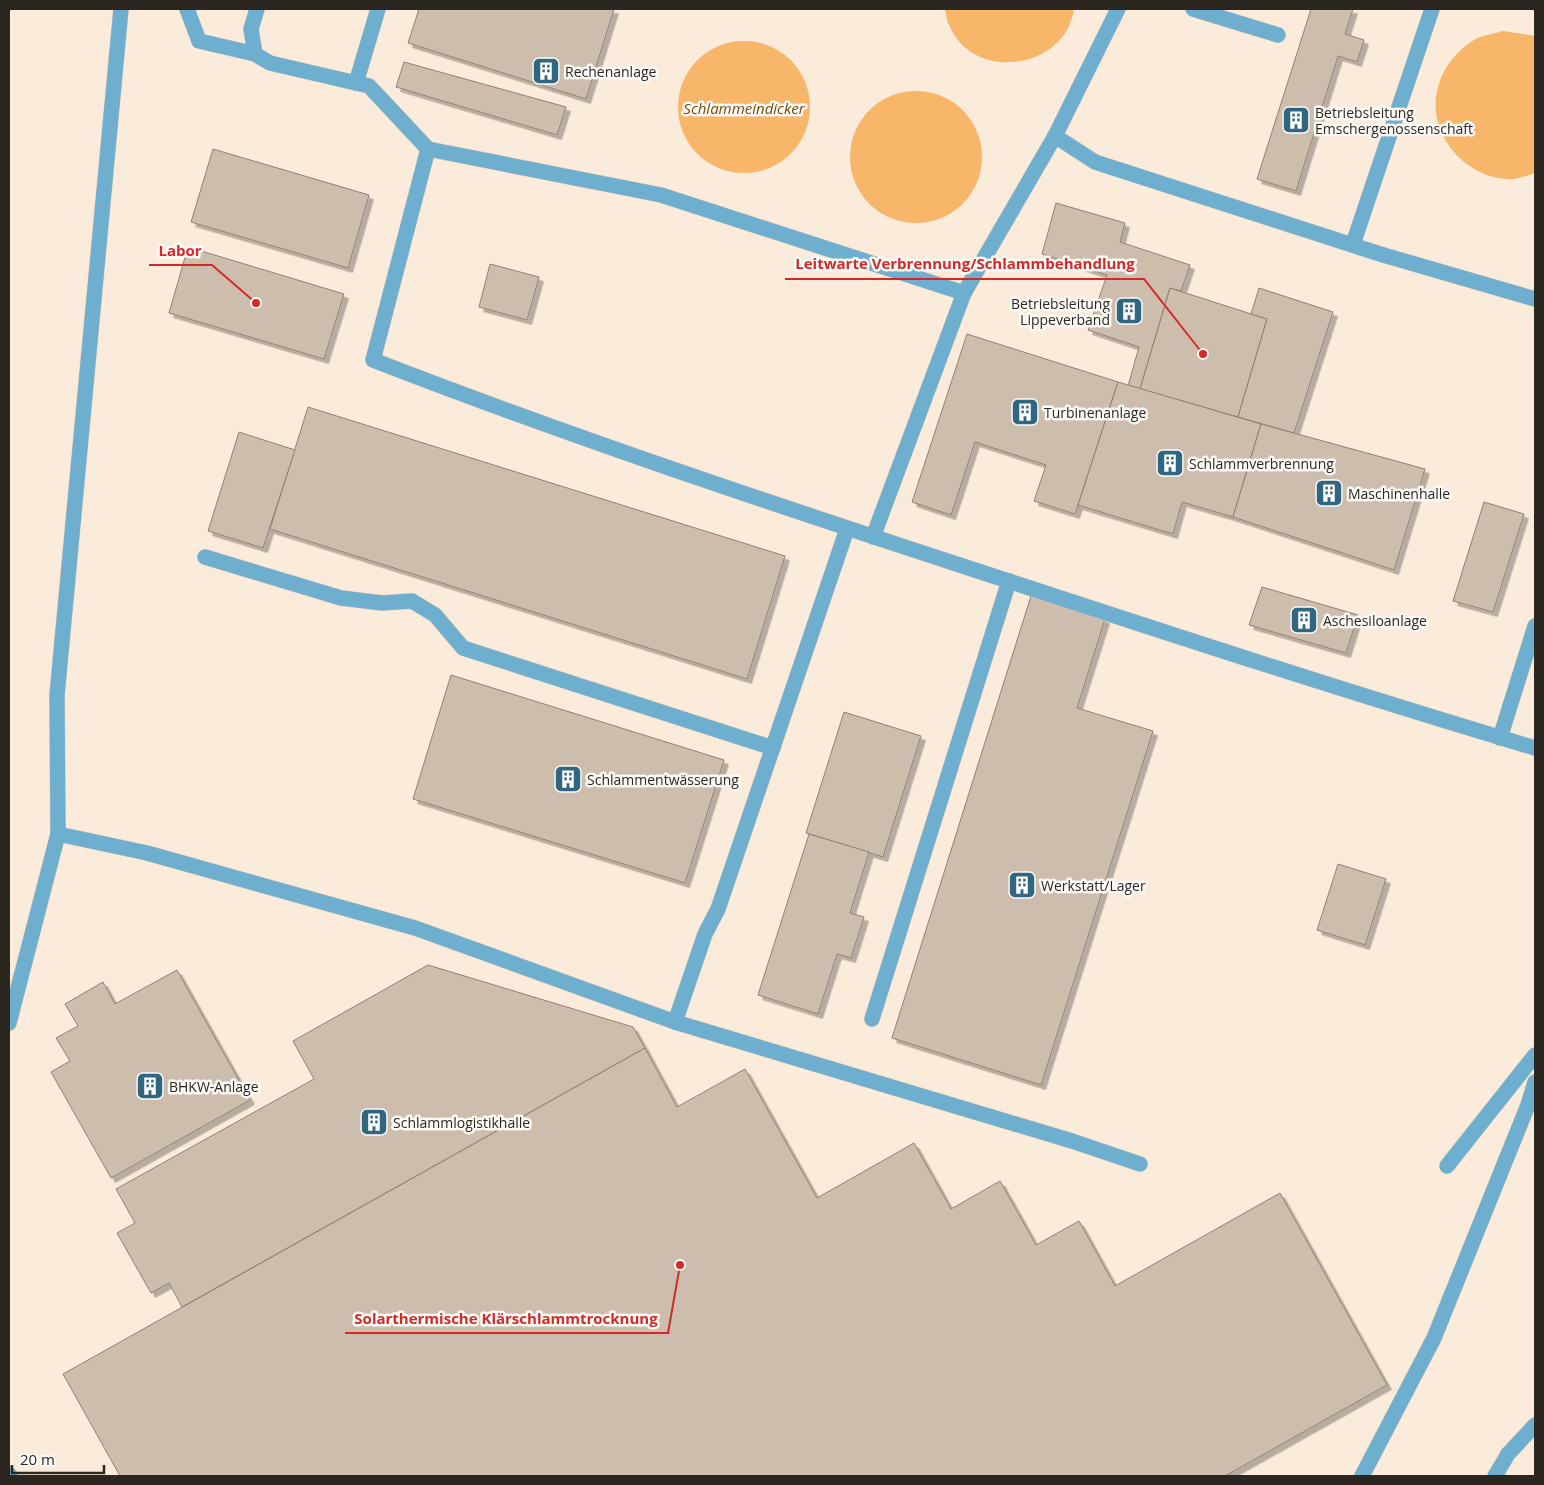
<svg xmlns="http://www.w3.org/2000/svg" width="1544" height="1485" viewBox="0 0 1544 1485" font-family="'Open Sans',sans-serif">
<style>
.water{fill:#f7b669}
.building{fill:#cdbdac;stroke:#908171;filter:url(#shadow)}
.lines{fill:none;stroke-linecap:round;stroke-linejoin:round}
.minor-casing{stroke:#d6c8b9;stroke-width:16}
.minor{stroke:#6eaecf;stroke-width:15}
.labels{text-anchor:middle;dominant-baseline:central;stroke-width:5;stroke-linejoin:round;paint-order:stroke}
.poi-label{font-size:14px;fill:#2c2620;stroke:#fefbf7;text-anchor:start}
.water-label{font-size:15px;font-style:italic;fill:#744a0e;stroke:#fefbf7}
.leader{fill:none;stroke:#d62828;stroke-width:2}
.callout-dot{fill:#d62828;stroke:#fefbf7;stroke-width:2}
.callout-label{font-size:15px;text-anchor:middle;font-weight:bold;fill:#d62828;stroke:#fefbf7;stroke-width:5;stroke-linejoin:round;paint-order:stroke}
</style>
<defs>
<filter id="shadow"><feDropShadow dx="4.5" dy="4.5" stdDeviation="0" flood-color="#0004"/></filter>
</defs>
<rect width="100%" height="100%" fill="#fbebda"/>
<g class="water">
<path d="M945,9H1074C1066,69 975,83 950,27C947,22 946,15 945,9Z"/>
<path d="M1503,31L1535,36V173C1528,175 1520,178 1513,179C1465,181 1423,130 1439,84C1444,66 1458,50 1474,40C1482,35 1494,34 1503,31Z"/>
<circle cx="744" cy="107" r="66"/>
<circle cx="916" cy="157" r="66"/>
</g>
<g class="building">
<polygon points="419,9 614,9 586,99 408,43"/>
<polygon points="1311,9 1353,9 1345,34 1364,40 1357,62 1338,56 1296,191 1257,179"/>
<polygon points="404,62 566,107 557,135 396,87"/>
<polygon points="213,149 369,195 348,268 191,222"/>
<polygon points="1056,203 1125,223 1120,242 1190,265 1181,291 1170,288 1140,389 1128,386 1139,347 1088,330 1107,275 1042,254"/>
<polygon points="188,247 344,294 324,359 169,313"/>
<polygon points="490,264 539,277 527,320 479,307"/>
<polygon points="1170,288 1267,319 1238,417 1140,389"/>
<polygon points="1259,288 1333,312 1294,433 1238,417 1267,319 1251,314"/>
<polygon points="967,334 1118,382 1075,514 1034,501 1046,465 975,442 951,515 912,502"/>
<polygon points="1118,382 1261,424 1233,517 1182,502 1173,534 1078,505"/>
<polygon points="308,407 785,556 747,679 270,529"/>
<polygon points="1261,424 1425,469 1394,570 1233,517"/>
<polygon points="239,432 295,450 263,548 208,531"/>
<polygon points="1484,502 1524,514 1493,612 1453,601"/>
<polygon points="1262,587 1358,615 1346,653 1249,625"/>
<polygon points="1031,596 1105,619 1077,708 1153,731 1041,1085 892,1038"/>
<polygon points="451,675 724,760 685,883 413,799"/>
<polygon points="844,712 921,736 883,857 806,833"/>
<polygon points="809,834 869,852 850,913 864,917 851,958 837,954 818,1014 758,995"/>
<polygon points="1338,864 1386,879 1365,945 1317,930"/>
<polygon points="428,965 633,1027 645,1048 182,1307 169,1283 151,1293 117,1233 135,1223 116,1189 314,1079 293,1041"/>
<polygon points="177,970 250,1100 111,1178 51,1072 70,1061 56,1038 78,1026 65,1004 103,982 115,1004"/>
<polygon points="645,1048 677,1107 745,1069 817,1198 914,1143 951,1209 1000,1181 1036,1245 1079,1221 1115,1286 1280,1193 1387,1385 1225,1476 120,1476 63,1374"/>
</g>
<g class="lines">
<g class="minor-casing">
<g id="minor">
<polyline points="121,9 57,695 58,834 147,853 415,928 675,1022"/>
<polyline points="187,9 199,41 255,54"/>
<path d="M257,9L251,29L255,54L270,63L369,86L428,149L373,360C574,438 779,506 984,573C1167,633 1350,693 1535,748"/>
<polyline points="1193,9 1278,35"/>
<polyline points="356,83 378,9"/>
<polyline points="1055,136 1118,9"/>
<polyline points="428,149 661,195 964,293"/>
<polyline points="1353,244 1432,9"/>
<polyline points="847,529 718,909 705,934 675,1022 1072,1141 1140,1164"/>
<polyline points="873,537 964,293 1055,136 1095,162 1380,254 1535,299"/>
<polyline points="205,557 341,598 382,603 412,601 435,615 463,648 773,748"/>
<polyline points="1500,738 1535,626"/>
<polyline points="872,1019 1009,581"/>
<polyline points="9,1023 58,834"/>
<polyline points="1447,1166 1535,1055"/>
<polyline points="9,1474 10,1476"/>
<polyline points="1362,1476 1434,1338 1528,1105 1535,1082"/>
<polyline points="1495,1476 1508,1454 1535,1425"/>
</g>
</g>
<use href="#minor" class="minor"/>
</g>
<defs>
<g id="building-square" transform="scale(1.4375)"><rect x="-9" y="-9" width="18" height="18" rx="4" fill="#306681" stroke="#fefbf7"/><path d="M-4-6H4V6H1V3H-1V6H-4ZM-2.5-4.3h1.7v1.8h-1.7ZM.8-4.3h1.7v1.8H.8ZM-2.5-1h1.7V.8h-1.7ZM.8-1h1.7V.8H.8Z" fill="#fff"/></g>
</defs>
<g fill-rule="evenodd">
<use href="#building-square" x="546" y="71"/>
<use href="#building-square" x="1296" y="120"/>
<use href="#building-square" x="1129" y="311"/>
<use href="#building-square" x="1025" y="412"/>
<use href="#building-square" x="1170" y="463"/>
<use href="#building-square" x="1329" y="493"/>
<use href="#building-square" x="1304" y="620"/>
<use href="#building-square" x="568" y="779"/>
<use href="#building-square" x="1022" y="885"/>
<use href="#building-square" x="150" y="1086"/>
<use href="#building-square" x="374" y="1122"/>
</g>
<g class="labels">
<g class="poi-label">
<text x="565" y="71">Rechenanlage</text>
<text x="1315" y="112">Betriebsleitung<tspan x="1315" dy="16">Emschergenossenschaft</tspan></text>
<text x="1110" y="303" text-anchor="end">Betriebsleitung<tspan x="1110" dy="16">Lippeverband</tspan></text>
<text x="1044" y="412">Turbinenanlage</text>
<text x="1189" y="463">Schlammverbrennung</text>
<text x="1348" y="493">Maschinenhalle</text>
<text x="1323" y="620">Aschesiloanlage</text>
<text x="587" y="779">Schlammentwässerung</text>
<text x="1041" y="885">Werkstatt/Lager</text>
<text x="169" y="1086">BHKW-Anlage</text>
<text x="393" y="1122">Schlammlogistikhalle</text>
</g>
<g class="water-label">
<text x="744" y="108">Schlammeindicker</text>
</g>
</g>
<path class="leader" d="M256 303L212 265H149M1203 354L1144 279H785M680 1265L668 1333H345"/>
<g class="callout-dot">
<circle cx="256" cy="303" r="5"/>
<circle cx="1203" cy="354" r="5"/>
<circle cx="680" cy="1265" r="5"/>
</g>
<g class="callout-label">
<text x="180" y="256">Labor</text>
<text x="965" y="269">Leitwarte Verbrennung/Schlammbehandlung</text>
<text x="506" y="1324">Solarthermische Klärschlammtrocknung</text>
</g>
<rect width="1544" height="1485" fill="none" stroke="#2c2620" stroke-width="20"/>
<path d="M12 1465v8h92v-8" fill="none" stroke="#2c2620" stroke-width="2.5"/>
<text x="20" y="1465" font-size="15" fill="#2c2620" stroke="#fefbf7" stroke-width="4" paint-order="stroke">20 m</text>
</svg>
